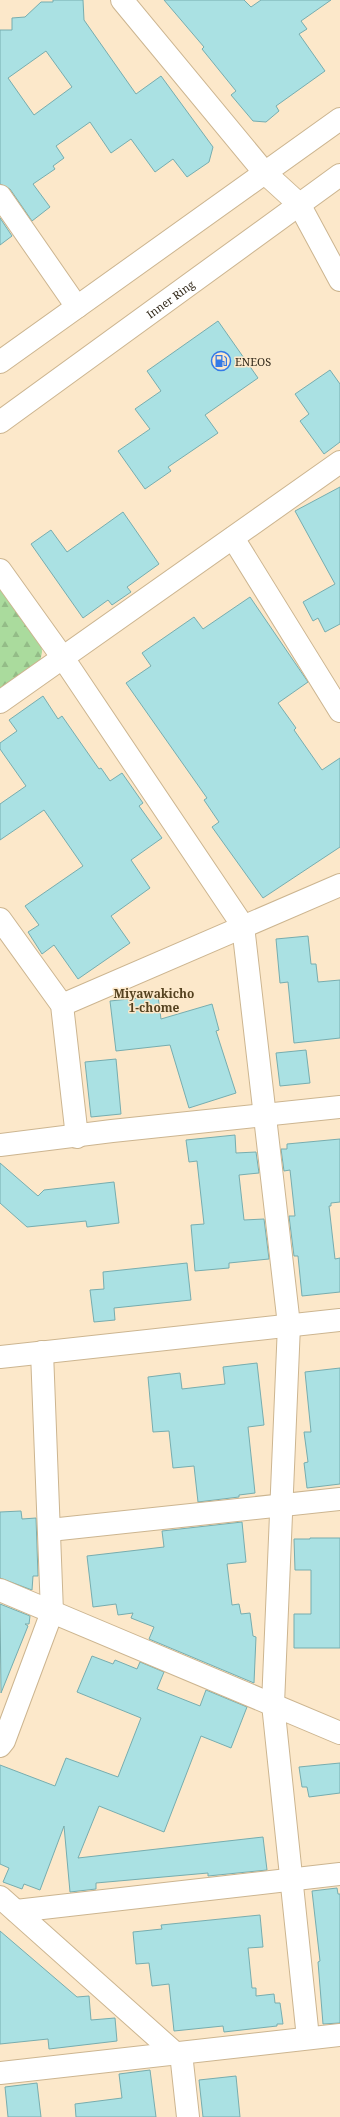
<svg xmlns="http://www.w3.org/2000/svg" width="340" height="2117" viewBox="0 0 340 2117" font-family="'Noto Serif',serif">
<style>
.forest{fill:url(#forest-firs)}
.building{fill:#aae1e3;stroke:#77adaf;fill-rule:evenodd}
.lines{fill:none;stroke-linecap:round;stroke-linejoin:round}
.minor-casing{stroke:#ccb590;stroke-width:24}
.major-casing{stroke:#ccb590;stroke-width:24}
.minor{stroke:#fff;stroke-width:22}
.major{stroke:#fff;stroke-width:22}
.labels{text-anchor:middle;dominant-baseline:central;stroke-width:3;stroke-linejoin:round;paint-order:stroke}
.street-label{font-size:11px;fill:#32291a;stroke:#fce8ca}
.poi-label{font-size:11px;fill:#32291a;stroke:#fce8ca;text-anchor:start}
.neighbourhood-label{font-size:12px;font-weight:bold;fill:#554220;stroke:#fce8ca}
</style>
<defs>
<pattern id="forest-firs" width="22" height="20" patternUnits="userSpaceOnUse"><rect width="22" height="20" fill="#aadb9d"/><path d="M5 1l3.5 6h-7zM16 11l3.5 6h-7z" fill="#93bc87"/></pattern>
</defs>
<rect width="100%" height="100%" fill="#fce8ca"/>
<polygon class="forest" points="0,590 4,590 40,626 42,652 39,667 0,702"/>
<g class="building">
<path d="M53,0H83L84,20L136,94L161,76L213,147L209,162L187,177L173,159L155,172L131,139L111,153L90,122L56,146L64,158L53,166L55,169L33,184L50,207L32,221L10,189L0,184V30H12V18L25,17L41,2H53ZM46,51L72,87L34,115L8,78Z"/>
<polygon points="164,0 244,0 251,7 261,0 331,0 301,21 307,29 299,34 325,71 276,106 279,111 266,122 253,121 231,95 236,91 202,49 204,47"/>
<polygon points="0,218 12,236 0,245"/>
<polygon points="218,321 258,378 205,415 218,433 168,467 171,471 145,489 118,451 150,429 135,409 161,391 147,371"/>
<polygon points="330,370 340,384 340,442 324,454 300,421 309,414 295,394"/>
<polygon points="340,487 340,624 325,632 318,618 313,621 303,602 335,584 295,511"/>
<polygon points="123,512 159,564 127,587 131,592 112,605 108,600 83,618 31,544 51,530 67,552"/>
<polygon points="250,597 308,682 278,703 296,728 294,730 322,770 340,758 340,847 263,898 212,827 219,822 204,800 207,798 126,683 151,666 142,653 194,617 203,629"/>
<polygon points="43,696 58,719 62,716 99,769 101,768 110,781 122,773 143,803 139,806 162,838 131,860 150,888 111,916 130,943 78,979 54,945 42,954 28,932 39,925 25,906 83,866 44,810 0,840 0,804 26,786 0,749 0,743 17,731 9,720"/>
<polygon points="308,936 311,964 316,964 318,982 340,980 340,1038 294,1043 288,982 280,983 276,939"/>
<polygon points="158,996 161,1019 212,1004 219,1030 216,1031 236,1093 189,1108 170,1045 116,1051 110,1001"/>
<polygon points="306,1050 310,1083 280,1086 276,1053"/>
<polygon points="116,1059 121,1114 91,1117 85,1062"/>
<polygon points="235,1135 236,1153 256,1152 259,1173 239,1175 244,1220 264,1219 269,1259 229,1263 229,1268 195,1271 191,1225 204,1224 197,1161 189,1162 186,1140"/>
<polygon points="340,1139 340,1202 331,1203 331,1206 329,1206 335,1259 340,1258 340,1292 302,1296 298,1256 294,1256 289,1216 295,1216 290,1170 284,1171 281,1149 287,1149 287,1144"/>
<polygon points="0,1163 38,1196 44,1190 114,1182 119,1223 87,1227 86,1221 27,1227 0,1203"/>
<polygon points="187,1263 191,1300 114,1308 115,1320 94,1322 90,1290 104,1289 103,1272"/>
<polygon points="257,1363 264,1425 248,1427 255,1493 239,1495 239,1497 198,1502 194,1466 173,1468 169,1431 153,1432 148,1377 180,1373 182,1389 225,1384 223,1367"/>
<polygon points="340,1368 340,1484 307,1488 304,1463 308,1462 304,1432 311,1432 305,1372"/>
<polygon points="21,1511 22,1519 36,1518 38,1576 33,1576 32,1590 0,1578 0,1512"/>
<polygon points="242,1522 246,1562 227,1564 232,1605 239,1604 241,1614 250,1613 253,1636 256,1637 254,1683 149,1639 154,1627 131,1618 133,1613 118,1615 116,1604 93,1607 87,1556 164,1547 162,1531"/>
<polygon points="310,1538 340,1538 340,1648 294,1648 294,1614 311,1614 311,1570 295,1570 294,1539 310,1539"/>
<polygon points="0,1604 30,1616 29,1624 25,1624 28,1626 1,1693"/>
<polygon points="92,1656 113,1664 115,1660 137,1669 140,1662 164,1672 157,1689 200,1706 206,1690 247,1707 231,1748 201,1736 164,1832 99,1806 78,1858 263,1837 267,1870 208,1876 208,1873 96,1883 96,1889 70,1892 64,1826 40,1890 24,1884 22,1889 3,1882 9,1868 0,1864 0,1765 55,1786 66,1758 118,1777 141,1718 77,1692"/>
<polygon points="340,1763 340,1793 309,1797 307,1787 302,1787 299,1767"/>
<polygon points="337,1888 338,1894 340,1894 340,2023 323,2024 318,1962 320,1961 312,1891"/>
<polygon points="260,1915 263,1947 248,1948 252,1988 256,1988 256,1996 274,1994 275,2003 280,2003 283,2024 277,2024 277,2026 224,2032 223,2026 174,2031 169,1984 152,1986 149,1963 136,1964 133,1932 162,1929 161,1925"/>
<polygon points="0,1931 77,1997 89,1996 91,2020 115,2018 117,2041 49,2049 48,2039 0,2044"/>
<polygon points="150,2070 156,2117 76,2117 75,2104 122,2098 119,2074"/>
<polygon points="236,2076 240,2117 203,2117 199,2080"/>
<polygon points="37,2083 41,2117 8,2117 5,2087"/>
</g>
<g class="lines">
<g class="minor-casing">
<g id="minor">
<polyline points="122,0 265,173 299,204 340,280"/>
<polyline points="0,196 77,307"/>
<polyline points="233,538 340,711"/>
<polyline points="0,570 63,658 243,926 289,1325 273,1704 308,2038"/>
<polyline points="0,702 340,462"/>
<polyline points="0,919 62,1005 77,1137"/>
<polyline points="62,1005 340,885"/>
<polyline points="0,1145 112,1131 340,1107"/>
<polyline points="0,1357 340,1320"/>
<polyline points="50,1530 340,1499"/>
<polyline points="0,1590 340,1733"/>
<polyline points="0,1746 4,1741 52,1612 42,1352"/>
<polyline points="0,1897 176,2054"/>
<polyline points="16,1911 340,1874"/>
<polyline points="181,2053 188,2117"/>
<polyline points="0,2073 340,2035"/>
</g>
</g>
<g class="major-casing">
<g id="major">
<polyline points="0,362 340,119"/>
<path id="s1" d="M0,422L340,175"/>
</g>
</g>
<use href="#minor" class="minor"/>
<use href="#major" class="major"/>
</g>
<defs>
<g id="fuel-ring" transform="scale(1)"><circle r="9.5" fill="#fce8ca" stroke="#347ae7" stroke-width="1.5"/><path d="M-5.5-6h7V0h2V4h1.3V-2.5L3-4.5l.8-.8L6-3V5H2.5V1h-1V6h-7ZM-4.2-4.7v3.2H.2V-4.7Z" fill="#347ae7"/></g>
</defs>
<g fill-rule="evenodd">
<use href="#fuel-ring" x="221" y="361"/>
</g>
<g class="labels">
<g class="street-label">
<text stroke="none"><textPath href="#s1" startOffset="210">Inner Ring</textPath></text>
</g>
<g class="poi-label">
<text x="235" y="361">ENEOS</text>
</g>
<g class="neighbourhood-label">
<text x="154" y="993">Miyawakicho<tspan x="154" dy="14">1-chome</tspan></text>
</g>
</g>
</svg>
